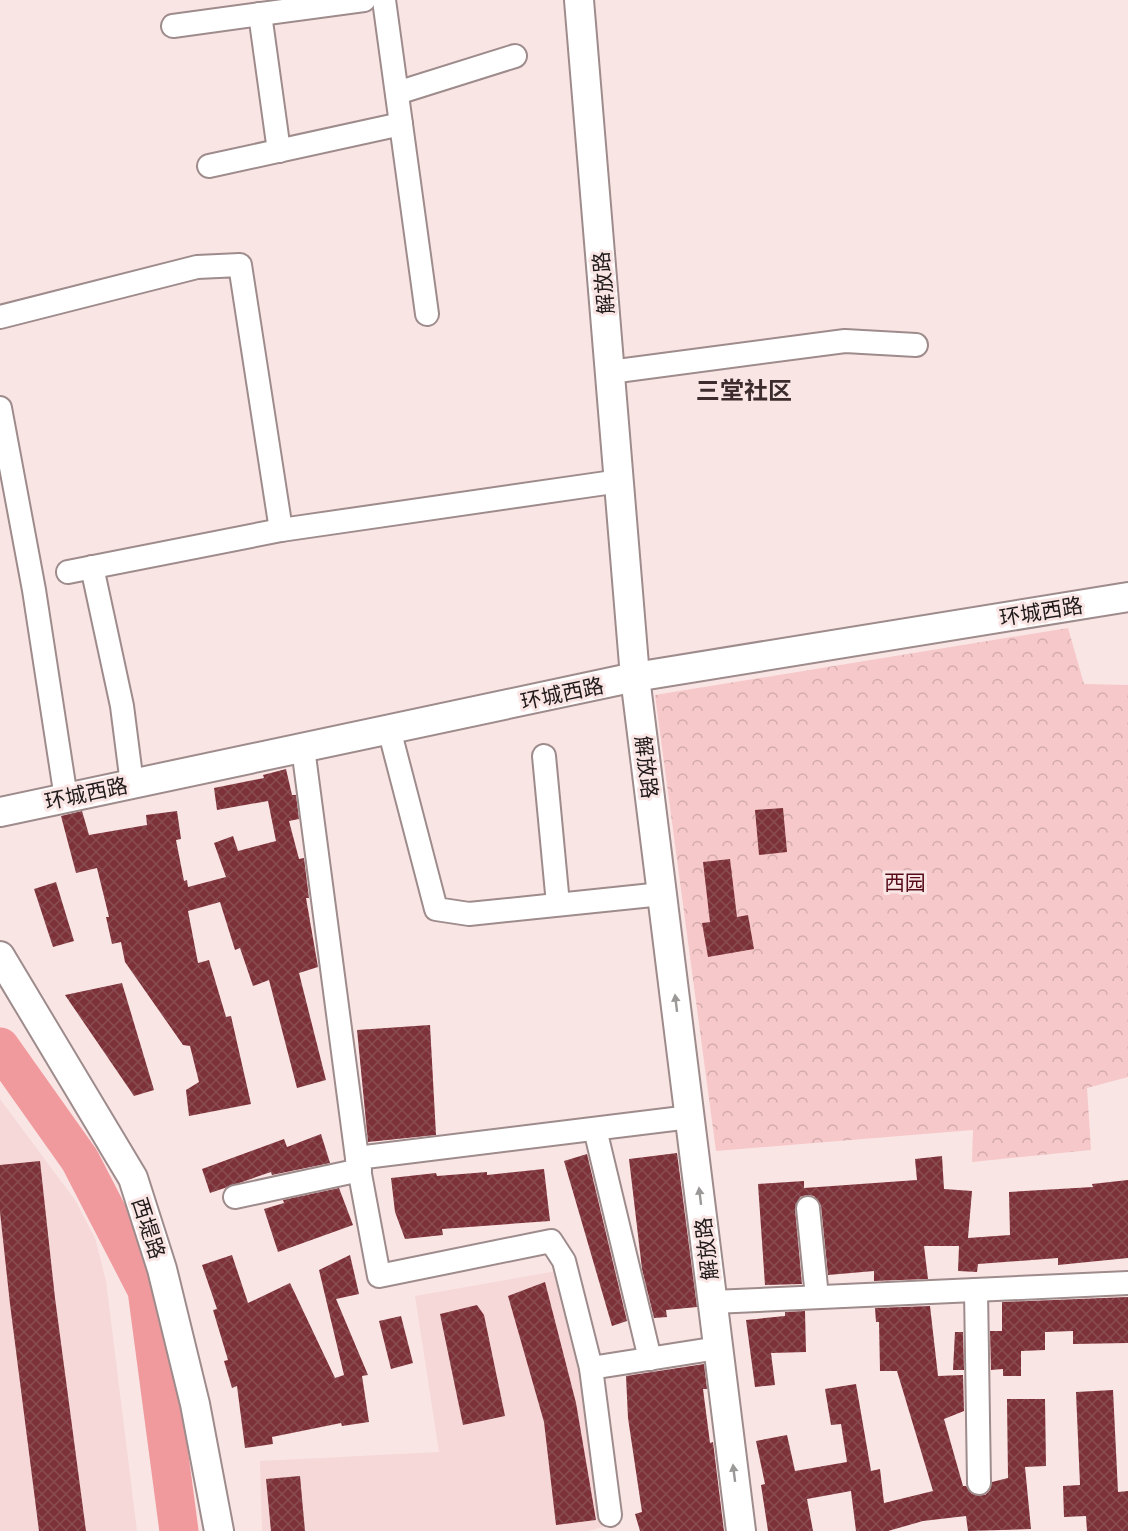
<svg xmlns="http://www.w3.org/2000/svg" width="1128" height="1531" viewBox="0 0 1128 1531" font-family="Quicksand,'Noto Sans SC',sans-serif">
<style>
.built{fill:#f6d8d8}
.park{fill:url(#park-crowns)}
.lines{fill:none;stroke-linecap:round;stroke-linejoin:round}
.river{stroke:#f09a9d;stroke-width:39}
.building{fill:url(#building-cross-hatch)}
.minor-casing{stroke:#9e8b8b;stroke-width:26}
.tertiary-casing{stroke:#9e8b8b;stroke-width:32}
.minor{stroke:#fff;stroke-width:22}
.tertiary{stroke:#fff;stroke-width:28}
.oneway{fill:#9b9898}
.labels{text-anchor:middle;dominant-baseline:central;stroke-width:6;stroke-linejoin:round;paint-order:stroke}
.street-label{font-size:21px;fill:#211a1a;stroke:#fae5e5}
.park-label{font-size:21px;fill:#560a18;stroke:#fae5e5}
.quarter-label{font-size:24px;font-weight:bold;fill:#3c2c2d;stroke:#fae5e5}
</style>
<defs>
<pattern id="park-crowns" width="20" height="18" patternUnits="userSpaceOnUse" patternTransform="scale(1.5)"><rect width="20" height="18" fill="#f6c8c9"/><path d="M2 6a3 3 0 1 1 6 0M12 15a3 3 0 1 1 6 0" fill="none" stroke="#d3abac"/></pattern>
<pattern id="building-cross-hatch" width="8" height="8" patternUnits="userSpaceOnUse" patternTransform="scale(1.5)"><rect width="8" height="8" fill="#7c3238"/><path d="M0 0l8 8M0 8l8-8" fill="none" stroke="#894d52"/></pattern>
</defs>
<rect width="100%" height="100%" fill="#fae5e5"/>
<g class="built">
<polygon points="0,1099 75,1200 95,1238 106,1281 137,1531 0,1531"/>
<polygon points="562,1270 607,1526 588,1531 262,1531 260,1461 439,1452 415,1296"/>
</g>
<polygon class="park" points="1068,628 1084,684 1128,685 1128,1077 1087,1088 1091,1150 972,1162 973,1130 716,1151 655,695"/>
<g class="lines">
<polyline class="river" points="0,1047 80,1160 147,1290 179,1531"/>
</g>
<g class="building">
<polygon points="286,769 292,795 296,795 299,819 289,821 299,859 304,858 309,898 306,898 318,967 299,973 326,1080 297,1088 269,980 253,986 240,948 235,950 220,902 188,911 198,963 209,960 226,1017 231,1016 251,1104 189,1116 186,1090 199,1082 190,1046 183,1045 125,962 121,942 112,944 106,917 109,917 97,868 76,873 61,816 82,811 89,835 147,825 146,815 177,811 181,839 176,840 184,881 187,880 188,887 226,877 214,843 233,836 238,851 276,841 268,801 217,810 214,788 264,778 263,775"/>
<polygon points="783,808 787,852 759,855 755,810"/>
<polygon points="730,859 737,917 748,915 754,949 708,957 702,923 710,922 703,862"/>
<polygon points="56,882 74,941 53,947 34,889"/>
<polygon points="122,983 154,1090 134,1096 65,995"/>
<polygon points="430,1025 436,1135 368,1142 357,1030"/>
<polygon points="321,1134 330,1163 272,1175 271,1172 210,1193 202,1169 284,1139 287,1147"/>
<polygon points="677,1153 697,1307 666,1310 667,1317 654,1318 642,1269 629,1159"/>
<polygon points="587,1154 627,1321 612,1326 564,1161"/>
<polygon points="942,1156 944,1189 972,1191 968,1238 1010,1235 1009,1192 1093,1187 1092,1184 1128,1180 1128,1258 1058,1265 1058,1258 978,1264 977,1272 958,1271 959,1246 924,1246 928,1279 874,1281 874,1271 828,1275 821,1206 814,1196 807,1195 800,1197 795,1209 802,1284 765,1285 758,1184 804,1181 804,1188 917,1180 915,1159"/>
<polygon points="40,1161 55,1298 86,1531 39,1531 10,1304 0,1212 0,1165"/>
<polygon points="544,1169 550,1221 442,1229 443,1235 405,1239 395,1212 391,1178 436,1173 437,1176 487,1172 487,1175"/>
<polygon points="339,1188 353,1225 278,1252 264,1209 284,1203 283,1200"/>
<polygon points="232,1255 248,1303 290,1283 335,1378 344,1375 319,1270 350,1255 359,1294 336,1299 368,1375 362,1376 369,1422 342,1426 341,1423 272,1437 273,1444 245,1448 237,1386 232,1388 224,1361 228,1360 213,1310 217,1309 202,1265"/>
<polygon points="545,1282 576,1403 596,1520 556,1525 544,1422 508,1296"/>
<polygon points="1128,1297 1128,1343 1073,1344 1073,1331 1045,1332 1045,1350 1021,1351 1021,1376 1003,1376 1003,1369 991,1370 990,1331 1002,1331 1002,1302"/>
<polygon points="477,1305 484,1315 505,1416 463,1425 440,1314"/>
<polygon points="930,1306 938,1376 963,1375 964,1411 944,1419 963,1486 966,1486 972,1494 985,1495 990,1490 992,1482 1008,1478 1007,1399 1045,1399 1046,1466 1025,1467 1031,1529 968,1531 966,1516 923,1521 888,1531 856,1531 851,1491 807,1499 813,1531 768,1531 761,1485 765,1484 756,1441 787,1435 795,1471 847,1462 841,1424 831,1425 825,1389 856,1384 871,1471 880,1469 884,1503 933,1491 897,1371 880,1371 879,1322 876,1322 875,1308"/>
<polygon points="805,1311 806,1352 771,1353 775,1385 755,1387 746,1320 785,1316 785,1312"/>
<polygon points="401,1316 413,1363 391,1369 379,1321"/>
<polygon points="955,1332 963,1332 964,1370 953,1370"/>
<polygon points="704,1364 707,1389 703,1389 710,1443 713,1442 724,1531 640,1531 635,1514 642,1512 628,1418 626,1376"/>
<polygon points="1113,1390 1118,1492 1128,1491 1128,1531 1087,1531 1086,1516 1064,1517 1063,1486 1080,1485 1076,1392"/>
<polygon points="300,1476 305,1531 271,1531 266,1479"/>
</g>
<g class="lines">
<g class="minor-casing">
<g id="minor">
<polyline points="384,0 427,314"/>
<polyline points="260,14 279,151"/>
<polyline points="173,26 364,0"/>
<polyline points="397,93 515,56"/>
<polyline points="209,166 401,124"/>
<polyline points="0,317 197,267 240,265 281,530"/>
<polyline points="610,372 845,341 916,345"/>
<polyline points="0,408 34,590 66,798"/>
<polyline points="92,567 122,706 132,784"/>
<polyline points="68,572 281,530 620,481"/>
<polyline points="389,729 436,909 469,914 662,894"/>
<polyline points="303,748 357,1158 379,1276 551,1241 564,1261 591,1368 610,1515"/>
<polyline points="544,756 558,904"/>
<polyline points="595,1129 650,1359"/>
<polyline points="357,1158 690,1117"/>
<polyline points="235,1197 360,1170"/>
<polyline points="808,1208 817,1297"/>
<polyline points="976,1290 979,1483"/>
<polyline points="713,1302 1128,1283"/>
<polyline points="591,1368 718,1348"/>
</g>
</g>
<g class="tertiary-casing">
<g id="tertiary">
<polyline points="579,0 635,677 741,1531"/>
<polyline points="0,812 635,677 1128,597"/>
<polyline points="0,956 133,1178 162,1269 195,1404 219,1531"/>
</g>
</g>
<use href="#minor" class="minor"/>
<use href="#tertiary" class="tertiary"/>
</g>
<defs><path id="oneway-solid" d="M-6-.8H1V-3.2L6.5 0L1 3.2V.8H-6Z" transform="scale(1.5)"/></defs>
<g class="oneway">
<use href="#oneway-solid" transform="translate(676 1003) rotate(-97)"/>
<use href="#oneway-solid" transform="translate(700 1196) rotate(-97)"/>
<use href="#oneway-solid" transform="translate(734 1473) rotate(-97)"/>
</g>
<g class="labels">
<g class="street-label">
<text transform="translate(603 283) rotate(-95)">解放路</text>
<text transform="translate(1041 611) rotate(-9)">环城西路</text>
<text transform="translate(562 693) rotate(-12)">环城西路</text>
<text transform="translate(647 767) rotate(83)">解放路</text>
<text transform="translate(86 793) rotate(-12)">环城西路</text>
<text transform="translate(149 1228) rotate(72)">西堤路</text>
<text transform="translate(706 1249) rotate(-97)">解放路</text>
</g>
<g class="park-label">
<text x="905" y="882">西园</text>
</g>
<g class="quarter-label">
<text x="744" y="390">三堂社区</text>
</g>
</g>
</svg>
